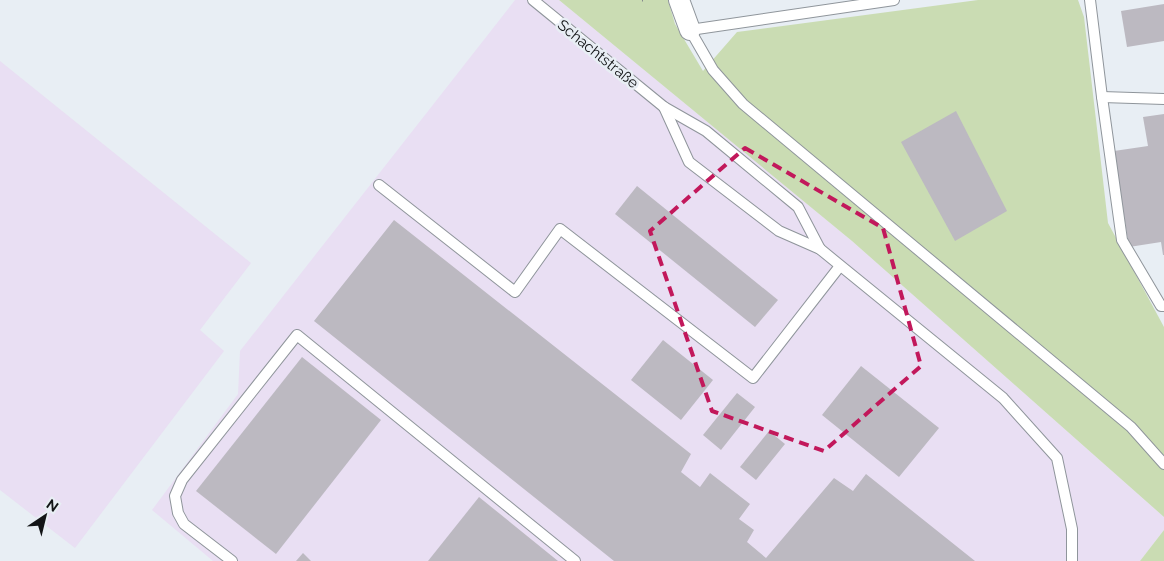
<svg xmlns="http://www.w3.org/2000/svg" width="1164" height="561" viewBox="0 0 1164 561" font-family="Raleway,sans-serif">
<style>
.industrial{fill:#e9dff3}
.green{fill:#cadcb3}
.building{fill:#bcb9c1}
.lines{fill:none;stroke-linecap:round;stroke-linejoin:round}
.service-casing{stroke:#8f959b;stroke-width:12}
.minor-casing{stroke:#8f959b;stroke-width:22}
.path{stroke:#85898d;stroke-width:3;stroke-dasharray:2.5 2.5;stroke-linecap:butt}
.service{stroke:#fff;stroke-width:10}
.minor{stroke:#fff;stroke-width:20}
.marked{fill:none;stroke:#c2185b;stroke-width:4;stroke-dasharray:10 6;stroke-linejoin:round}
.labels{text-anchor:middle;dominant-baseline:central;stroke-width:5;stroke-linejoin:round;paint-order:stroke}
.street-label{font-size:15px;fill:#131517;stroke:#e8eef4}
</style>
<rect width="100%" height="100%" fill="#e8eef4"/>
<g class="industrial">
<polygon points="515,0 559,0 852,241 1164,517 1164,530 1140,561 213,561 152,510 238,394 240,351"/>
<polygon points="0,61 251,263 200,330 224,351 75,548 0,490"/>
</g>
<g class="green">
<polygon points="559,0 668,0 675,24 703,71 737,32 978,0 1078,0 1084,17 1108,223 1164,327 1164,517 852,241"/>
<polygon points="1164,530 1164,561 1140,561"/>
</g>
<g class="building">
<polygon points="1164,4 1164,41 1127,47 1121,11"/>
<polygon points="956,111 1007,211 955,241 901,142"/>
<polygon points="1164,114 1164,255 1163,255 1161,242 1129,247 1114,151 1148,146 1143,117"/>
<polygon points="637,186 778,300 755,327 615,214"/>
<polygon points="394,220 691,454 681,472 700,487 710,473 750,504 739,519 754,530 747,542 766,558 834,478 853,491 866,474 975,561 614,561 314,321"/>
<polygon points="663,340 713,380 681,420 631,380"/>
<polygon points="302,357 381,420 276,554 196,491"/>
<polygon points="861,366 939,428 899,477 822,415"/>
<polygon points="737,393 755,407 721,450 703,435"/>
<polygon points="769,431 785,444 756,480 740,467"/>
<polygon points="479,497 558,561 428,561"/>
<polygon points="303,553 311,561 296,561"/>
</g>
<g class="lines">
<g class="service-casing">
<g id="service">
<polyline points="533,0 664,107 706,131 798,207 820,249"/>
<polyline points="894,0 690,30 713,70 743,104 1131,427 1164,464"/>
<polyline points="1090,0 1102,97 1122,240 1161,306 1164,306"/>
<polyline points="1102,97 1164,99"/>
<polyline points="664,107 689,162 779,231 820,249 1003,398 1057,458 1072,529 1072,561"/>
<polyline points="379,185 515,292 560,229 753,378 840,266"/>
<polyline points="232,561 184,524 178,513 175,496 182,480 297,335 575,561"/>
</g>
</g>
<g class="minor-casing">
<polyline id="minor" points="679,0 690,30"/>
</g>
<polyline class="path" points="642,0 643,0"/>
<use href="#service" class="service"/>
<use href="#minor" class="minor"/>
</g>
<path class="marked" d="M745,148L883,228L921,366L824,451L712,411L650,231Z"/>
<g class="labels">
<g class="street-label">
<text transform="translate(598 54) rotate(39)">Schachtstraße</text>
</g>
</g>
<g transform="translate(45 516) rotate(35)" stroke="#e8eef4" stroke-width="4" paint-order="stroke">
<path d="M0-4L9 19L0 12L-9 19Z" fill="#131517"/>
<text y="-8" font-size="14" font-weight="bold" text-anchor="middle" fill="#131517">N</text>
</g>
</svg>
